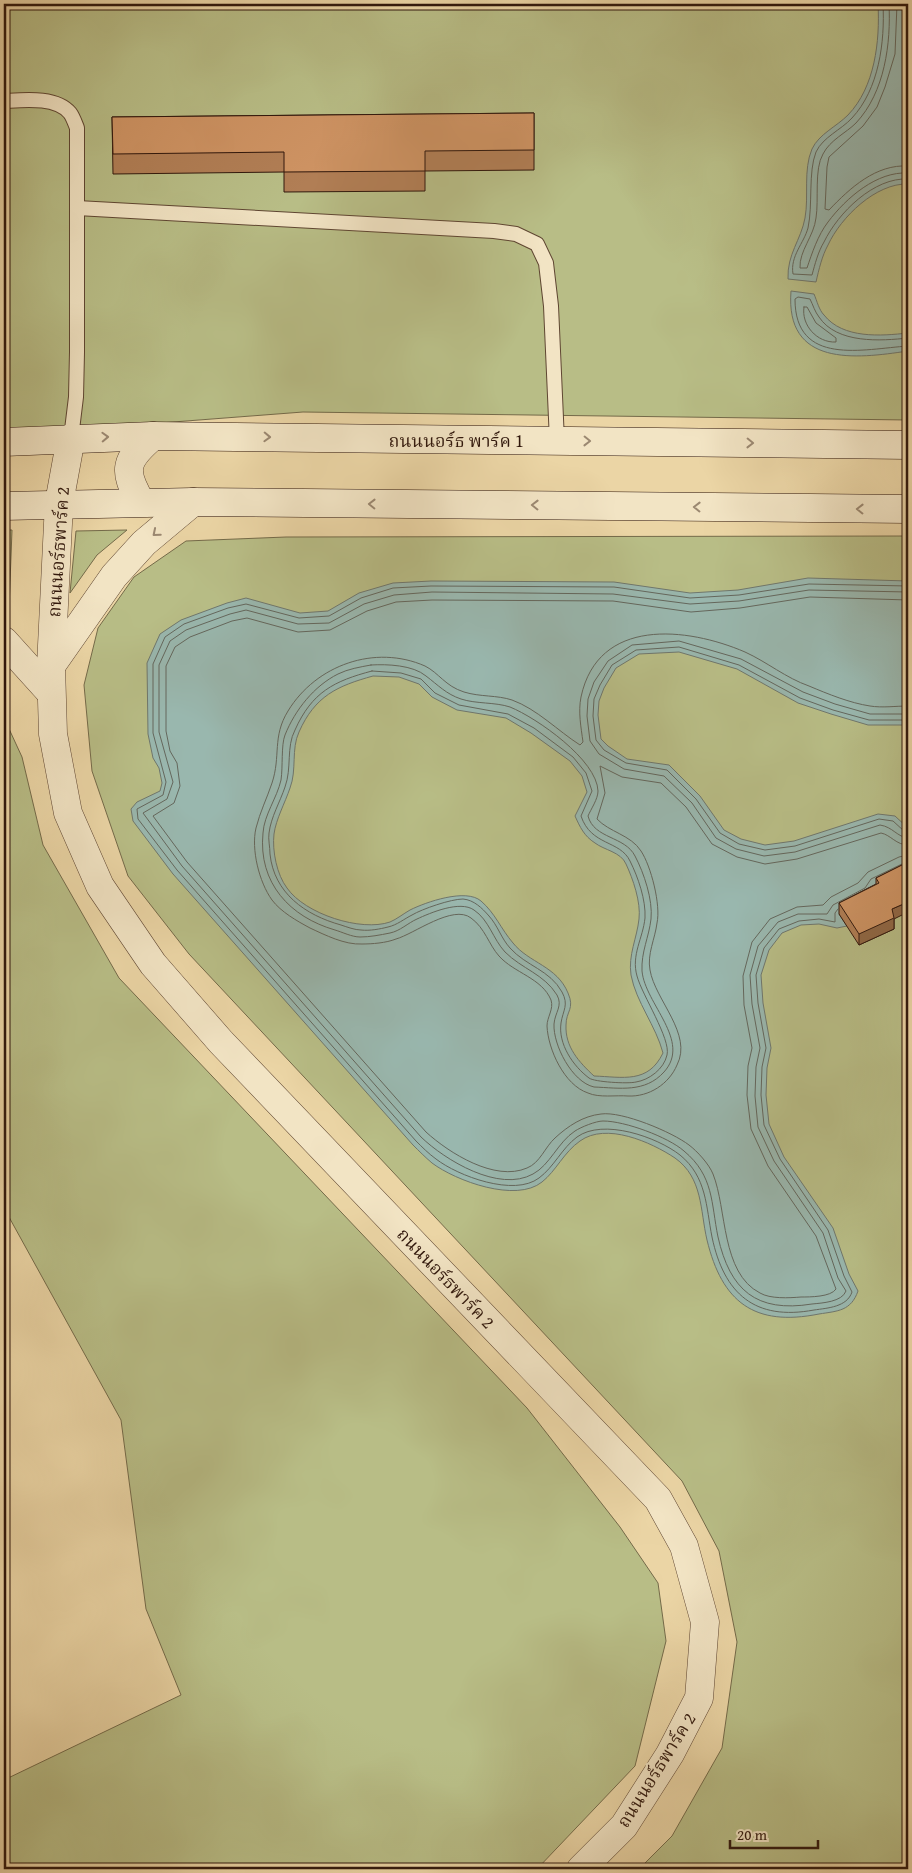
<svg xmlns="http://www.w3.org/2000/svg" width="912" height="1873" viewBox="0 0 912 1873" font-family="'Gentium Book Plus','Noto Serif Thai',serif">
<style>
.green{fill:#b8bd86;stroke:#746a49}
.water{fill:#99b7ae;stroke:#6f776d;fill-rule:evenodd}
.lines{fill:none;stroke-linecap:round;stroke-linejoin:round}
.shore{stroke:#64675d;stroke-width:1}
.service-casing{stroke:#5f4632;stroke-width:16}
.minor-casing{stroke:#5f4632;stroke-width:29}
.tertiary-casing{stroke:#5f4632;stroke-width:29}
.secondary-casing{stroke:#30170c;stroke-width:29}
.service{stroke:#f2e4c4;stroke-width:14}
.minor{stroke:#f2e4c4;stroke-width:28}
.tertiary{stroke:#f2e4c4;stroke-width:28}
.secondary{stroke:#f2e4c4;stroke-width:28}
.wall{fill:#b17e55;stroke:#30170c}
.shaded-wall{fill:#906745;stroke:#30170c}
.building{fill:#ce9363;stroke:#30170c}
.oneway{stroke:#9b8871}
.labels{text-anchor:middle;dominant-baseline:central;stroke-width:4.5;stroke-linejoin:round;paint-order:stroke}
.street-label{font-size:18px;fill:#30170c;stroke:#f2e4c4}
</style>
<rect width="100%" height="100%" fill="#ebd5a5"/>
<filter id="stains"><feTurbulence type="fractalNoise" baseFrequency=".004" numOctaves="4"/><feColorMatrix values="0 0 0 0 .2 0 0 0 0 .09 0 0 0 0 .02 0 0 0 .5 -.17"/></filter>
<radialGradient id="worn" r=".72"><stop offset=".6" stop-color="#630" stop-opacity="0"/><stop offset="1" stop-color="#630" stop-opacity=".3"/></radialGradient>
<g class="green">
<polygon points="4,4 908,4 908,420 303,412 4,435"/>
<polygon points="4,530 12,530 9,609 4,606"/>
<polygon points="127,530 97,555 70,593 76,531"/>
<polygon points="908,536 908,1869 639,1869 672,1836 722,1748 737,1642 719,1551 682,1481 189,954 128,876 92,771 84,685 98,628 134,577 186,541 286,537"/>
<polygon points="4,718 22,757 43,845 119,978 527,1408 620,1527 658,1583 666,1641 635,1766 537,1869 4,1869 4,1780 181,1695 146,1609 121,1420 4,1208"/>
</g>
<g class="water">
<path d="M878,4H908V184C876,183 841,217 828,245C822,256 819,269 816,282L788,279C787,254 801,240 805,218C809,196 803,170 812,149C819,134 836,127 848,115C875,87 880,41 878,4Z"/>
<path d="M791,291L814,294C817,301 819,310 824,315C843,339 881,336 908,333V351C855,359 785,367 791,291Z"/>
<path d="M808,578L908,581V725H868L831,714L798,703L737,669L679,652L639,654L616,668L604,688L599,701L598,715L601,739L608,746L627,759L669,765L700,796L724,830L741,839L765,845L794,841L878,814L895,816L908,828V873L839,914L847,926L837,928L819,924L801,925L782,933L769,950L761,975L763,1003L771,1048L767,1068L766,1095L769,1124L784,1157L833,1228L849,1274L858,1291C851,1311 838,1311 819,1314C754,1327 722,1302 707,1240C700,1210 703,1178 675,1158C651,1142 606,1122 580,1141C564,1152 556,1171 542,1182C516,1203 456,1181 432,1163C425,1157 419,1151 413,1145L173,874L133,821L131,809L137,802L160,791L162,783L159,768L153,758L148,734L147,663L160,634L181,620L227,603L246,598L300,613L328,611L359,593L393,583L431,581L614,582L690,593L738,590ZM373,676L399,677L419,684L432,697L457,710L506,718L531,733L570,761L582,776L587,792L575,816C580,827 584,836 595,843C604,850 621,852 626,864C633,879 641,902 639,919C637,938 628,955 631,975C636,1002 656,1026 663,1053C648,1084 623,1077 594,1076C579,1062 565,1047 566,1025C566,1011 575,1009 568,993C557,966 529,963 513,943C501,929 495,913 481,901C466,888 426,902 410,910C403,914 397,919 390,922C361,932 305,914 287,888C277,875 272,851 274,834C276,819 285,803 290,788C297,770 291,749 299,732C315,696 337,686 373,676Z"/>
</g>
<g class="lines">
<g class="shore">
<path d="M883,4C885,42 879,89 852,118C841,130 823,137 816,152C808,172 813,205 808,228C804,243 790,256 793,274L812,275C815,264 818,252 824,242C838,213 874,177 908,179"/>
<path d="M889,4C891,43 885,92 856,123C846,133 830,140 823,154C814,169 819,200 816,218C814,236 799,251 800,268H807C812,253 818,235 828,222C846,198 877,171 908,173"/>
<path d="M897,4L895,54L885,87L877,107L863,126L829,157L827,167L825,209L829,210C850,188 876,164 908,166"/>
<path d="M804,307H807L816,323L836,338V342C817,343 801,325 804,307Z"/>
<path d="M908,338C881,341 837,344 819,317C815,312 813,305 810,299L798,297L795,299C795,367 863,349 908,346"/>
<path d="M908,600L810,597L740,608L691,612L613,601L432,600L396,602L367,611L330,630L298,632L247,618L232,621L190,637L175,647L166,666V731L170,751L177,763L180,786L174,803L153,816L187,862L426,1132C449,1153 495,1182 527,1168C540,1163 545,1147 555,1138C568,1126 583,1116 601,1114C622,1111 672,1132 689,1145C697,1151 709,1164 713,1174C727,1209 721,1273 760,1293C770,1299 789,1298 801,1297C810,1297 831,1297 836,1289L816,1236L768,1166L751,1129L747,1095L748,1066L752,1048L744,1005L743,976L752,942L770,919L797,907L823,905L831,897L858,883L868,872L899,857L908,855"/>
<path d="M371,665C387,664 413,665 426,676C438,685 446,694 461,699C476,704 495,702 510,707C537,718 597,760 598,791C598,799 591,809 588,816C594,839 625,836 635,856C644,873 653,900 651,919C649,937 641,952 642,971C645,1004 692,1041 664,1072C645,1093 620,1088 594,1087C572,1082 553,1045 554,1024C555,1012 563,1006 557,995C544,974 522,969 505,952C493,939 489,920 474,910C460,900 430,913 417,919C408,923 400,931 390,933C380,935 370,937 360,937C352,937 342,932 335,930C290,917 258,883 263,833C264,815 277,798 281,780C283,767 281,745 285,735C295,710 314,686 338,674C348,669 360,667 371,665Z"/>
<path d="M372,671L401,673L421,679L435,693L459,705L508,714L534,728L573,757L586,773L592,791L581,816C591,846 620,840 630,861C638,877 646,900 645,918C643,938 631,955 637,976C642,995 671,1039 667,1055C664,1069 649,1080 636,1082C628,1084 594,1082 589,1078C573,1066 558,1044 561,1023C563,1010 569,1005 562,992C550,970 526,966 510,948C501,938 498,926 489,916C482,908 474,900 463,899C451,899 422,909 412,915C404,919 397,925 388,927C380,929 370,931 361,930C355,930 347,927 341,925C305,915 274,893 270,854C270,847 268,839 269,833C271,817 280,802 285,787C292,768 286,747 295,730C312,692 334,681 372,671Z"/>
<path d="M908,706C896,706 882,708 870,706C850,703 828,694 809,686C786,678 767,662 745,652C687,627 598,617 581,697C578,712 581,727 583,742L580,745C558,731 537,709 512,700C497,695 480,697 464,692C445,686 439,673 425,666C375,644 316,665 288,711C272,737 281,756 272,783C267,798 260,812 256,828C251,849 259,882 272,900C281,912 297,921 310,928C325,935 345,945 362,944C372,944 386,943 396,939C414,934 453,904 471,918C485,928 489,945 499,956C514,973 542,978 551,1000C554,1009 547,1017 547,1026C548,1049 564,1085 588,1093C599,1098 616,1095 628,1096C649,1097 669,1084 677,1065C693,1034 655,1000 650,970C647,954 655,939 657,923C661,905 651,866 641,851C631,835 609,832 597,819L605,793L600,766L622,777L661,783L686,807L712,844L737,857L765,864L797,859L881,833C891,835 896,845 908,845"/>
<path d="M908,714H870L835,704L803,692L741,659L679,641L632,645L608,661L594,682L588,699L587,716L590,741L599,754L624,769L664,776L692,803L716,838L736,849L764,856L795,852L880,825C893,827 897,837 908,838"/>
<polyline points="908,720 869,720 833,710 800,698 739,665 679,647 636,650 612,665 600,685 594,699 593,716 596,740 604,750 626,763 667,770 696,799 720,833 739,844 765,850 795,846 879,819 893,821 904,831 908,832"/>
<path d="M904,863L871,879L865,888L833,905L827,914H798L778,922L758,946L750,975L752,1004L760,1048L756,1067L755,1096L758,1127L774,1161L823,1233L838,1278L846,1291C842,1302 822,1303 812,1304C756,1313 730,1290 718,1237C711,1203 714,1176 684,1151C668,1137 625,1121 603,1121C596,1121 581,1127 575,1131C558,1142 550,1165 533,1174C499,1193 445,1160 421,1137L182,866L143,813L167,799L173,782L159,732V665L170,641L186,630L230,614L246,610L298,624L329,623L364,604L394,595L432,592L613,594L690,604L739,601L809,590L908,592"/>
<path d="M838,909L835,913V922L819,919L799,921L779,929L764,948L756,975L758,1003L766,1048L762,1067L761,1095L764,1125L780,1159L828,1230L844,1276L852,1292C847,1307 828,1308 814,1310C755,1321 724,1294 712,1237C706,1207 707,1177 680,1155C657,1137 603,1118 577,1137C562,1148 554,1167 539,1178C514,1197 458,1176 436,1159C429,1154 422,1147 416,1141L177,870L138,819L137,809L163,795L166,782L153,733V664L165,637L184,624L228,608L246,604L299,618L329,616L361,598L393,588L431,586L614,587L690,598L739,595L809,584L908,586"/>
</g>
<g class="service-casing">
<g id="service">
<path d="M4,101C23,100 56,96 70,113C73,117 75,123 77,128V352L76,397L71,438"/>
<polyline points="77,208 494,231 516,234 537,244 546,263 551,306 557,441"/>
</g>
</g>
<g class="minor-casing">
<g id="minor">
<polyline points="71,438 59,503 51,666 53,734 68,813 100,886 153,964 221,1042 658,1499 684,1546 705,1622 699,1698 670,1754 624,1826 581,1869"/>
<polyline points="4,641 51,693"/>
<polyline points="51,666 114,576 144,543 193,502"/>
</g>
</g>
<g class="tertiary-casing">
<path id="tertiary" d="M141,502C122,470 125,460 153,436"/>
</g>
<g class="secondary-casing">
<g id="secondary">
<polyline points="4,442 153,436 908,445"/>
<polyline points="4,506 193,502 908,509"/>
</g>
</g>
<use href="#service" class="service"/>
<use href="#minor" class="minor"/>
<use href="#tertiary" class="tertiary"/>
<use href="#secondary" class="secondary"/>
</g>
<g class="wall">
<polygon points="534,113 534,170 425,171 425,191 284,192 284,172 113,174 112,117"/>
<polygon points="908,862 894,919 894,929 859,945 839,914 839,903 876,884 876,878"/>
</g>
<polygon class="shaded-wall" points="908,902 908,912 894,919 894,929 859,945 859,934 892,909"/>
<g class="building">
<polygon points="534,113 534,150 425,151 425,171 284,172 284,152 113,154 112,117"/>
<polygon points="908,862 908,902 892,909 894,918 859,934 839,903 879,883 876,878"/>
</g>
<defs><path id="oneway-chevron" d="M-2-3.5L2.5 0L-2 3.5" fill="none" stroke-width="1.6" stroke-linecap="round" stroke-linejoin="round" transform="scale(1.25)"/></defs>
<g class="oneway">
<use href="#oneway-chevron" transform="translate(105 437) rotate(-2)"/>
<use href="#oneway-chevron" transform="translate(267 437) rotate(2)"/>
<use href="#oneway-chevron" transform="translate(587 441) rotate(1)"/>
<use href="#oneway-chevron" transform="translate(750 443) rotate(1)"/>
<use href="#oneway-chevron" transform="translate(372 504) rotate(-179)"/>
<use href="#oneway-chevron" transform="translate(535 505) rotate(-179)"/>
<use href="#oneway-chevron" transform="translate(697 507) rotate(-179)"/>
<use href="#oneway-chevron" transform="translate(860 509) rotate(-179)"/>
<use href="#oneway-chevron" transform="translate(156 533) rotate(140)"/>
</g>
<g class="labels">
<g class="street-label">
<text x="456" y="440">ถนนนอร์ธ พาร์ค 1</text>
<text transform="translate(58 552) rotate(-86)">ถนนนอร์ธพาร์ค 2</text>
<text transform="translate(446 1278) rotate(46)">ถนนนอร์ธพาร์ค 2</text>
<text transform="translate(656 1770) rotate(-58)">ถนนนอร์ธพาร์ค 2</text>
</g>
</g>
<rect width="912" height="1873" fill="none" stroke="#ebd5a5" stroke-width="20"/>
<rect x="5" y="5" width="902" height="1863" fill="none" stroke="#30170c" stroke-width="2.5"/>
<rect x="10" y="10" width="892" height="1853" fill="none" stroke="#30170c"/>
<path d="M730 1840v8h88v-8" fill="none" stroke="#30170c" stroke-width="2.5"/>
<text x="737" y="1840" font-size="15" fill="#30170c" stroke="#f2e4c4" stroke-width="4" paint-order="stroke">20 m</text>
<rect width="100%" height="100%" filter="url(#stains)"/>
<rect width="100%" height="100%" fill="url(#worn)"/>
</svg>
